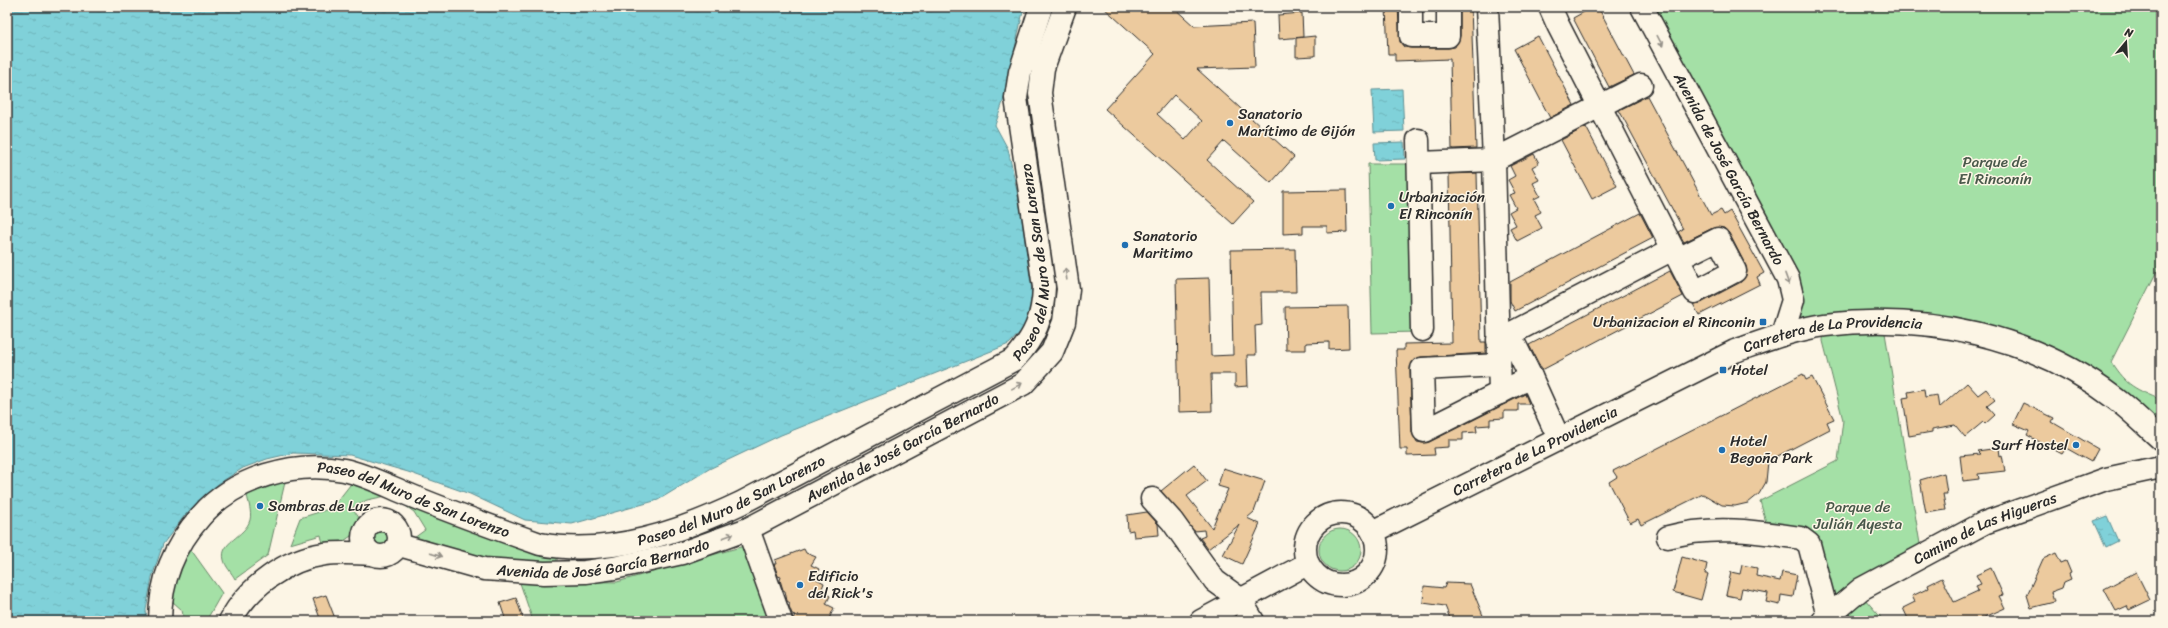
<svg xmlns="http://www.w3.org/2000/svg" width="2168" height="628" viewBox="0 0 2168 628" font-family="Sriracha,sans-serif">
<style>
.green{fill:#a4e0a6;stroke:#688668}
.water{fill:url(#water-ripples);stroke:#5e8f93}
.building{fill:#ecca9e;stroke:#2b2b2b;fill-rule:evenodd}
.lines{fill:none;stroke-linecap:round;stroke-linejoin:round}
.minor-casing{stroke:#2b2b2b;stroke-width:25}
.minor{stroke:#fcf5e5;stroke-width:22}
.oneway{stroke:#949088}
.poi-dot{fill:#1f6fb2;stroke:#fcf5e5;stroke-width:1.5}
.labels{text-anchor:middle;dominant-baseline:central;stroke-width:3;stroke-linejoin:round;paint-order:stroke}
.poi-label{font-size:15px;fill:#2b2b2b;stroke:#fcf5e5;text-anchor:start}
.park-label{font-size:15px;fill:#49584a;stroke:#fcf5e5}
.street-label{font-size:15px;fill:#2b2b2b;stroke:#fcf5e5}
</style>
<defs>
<pattern id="water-ripples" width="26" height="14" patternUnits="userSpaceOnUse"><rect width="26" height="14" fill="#80d1d9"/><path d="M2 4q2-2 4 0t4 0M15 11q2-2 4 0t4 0" fill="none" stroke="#6fb4ba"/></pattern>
</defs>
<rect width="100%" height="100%" fill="#fcf5e5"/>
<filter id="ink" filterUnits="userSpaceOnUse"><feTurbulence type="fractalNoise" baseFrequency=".025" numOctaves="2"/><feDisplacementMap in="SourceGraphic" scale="8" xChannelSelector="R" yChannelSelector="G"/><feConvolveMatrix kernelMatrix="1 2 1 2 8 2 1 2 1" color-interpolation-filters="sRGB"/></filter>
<g filter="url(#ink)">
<g class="green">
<path d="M1642,7H2161V263L2111,362C2126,386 2136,389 2161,400V439L2039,353L1883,321L1922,556L1864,598L1884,621H1823L1809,544L1769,533L1760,501L1838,461L1843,420L1823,341L1824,326L1782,335L1793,300Z"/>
<polygon points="1368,164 1413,164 1417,332 1372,333"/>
<path d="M286,478L268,555L235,579C232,573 225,566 224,560C219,542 245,537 250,520C252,512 248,500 246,492Z"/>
<polygon points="354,480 386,496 367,500 352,508 360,519 351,536 341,543 324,548 321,535 290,544 300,518 332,508"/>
<polygon points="393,497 558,553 556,567 477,561 418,543 414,538 425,530 414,512"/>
<circle cx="381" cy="538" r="18"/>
<circle cx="1340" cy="550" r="21"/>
<polygon points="744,546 774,621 533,621 519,580 617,582"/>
<polygon points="189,547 222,593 206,621 184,621 182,610 172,601 173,586"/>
</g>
<g class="water">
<polygon points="7,7 1024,7 1003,102 995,125 1008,149 1020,205 1034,306 1024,328 1009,344 781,435 709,469 658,500 572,524 525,520 470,494 408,472 350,455 293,453 267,459 243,468 218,484 185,515 163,544 152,577 146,610 147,621 7,621"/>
<polygon points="1402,89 1404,131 1374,132 1372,90"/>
<polygon points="1404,142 1405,159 1375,160 1374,143"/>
<polygon points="2107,516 2118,541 2106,547 2094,521"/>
</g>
<g class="building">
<path d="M1103,7H1173L1194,26L1253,23L1255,67L1197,69L1294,157L1271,183L1224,141L1207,160L1253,202L1233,224L1105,109L1155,54ZM1174,95L1202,121L1185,140L1157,114Z"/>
<polygon points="1386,7 1398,7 1400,42 1404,47 1411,48 1448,48 1455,47 1460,36 1460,7 1471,7 1476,148 1452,149 1450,59 1395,61 1395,54 1388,54"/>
<polygon points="1593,7 1598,7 1634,75 1609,87 1573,18"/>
<polygon points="1302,13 1303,37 1279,39 1278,15"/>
<polygon points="1315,36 1315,56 1296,57 1296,38"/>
<polygon points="1538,36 1574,105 1550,118 1514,49"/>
<polygon points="1647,96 1711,215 1721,210 1724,215 1730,211 1764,273 1757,277 1760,284 1699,315 1693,304 1701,303 1741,282 1747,272 1746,266 1729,233 1724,228 1713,228 1684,242 1678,232 1683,229 1619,110"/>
<polygon points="1586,127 1617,186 1592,199 1561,140"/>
<polygon points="1534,154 1539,163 1532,167 1539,180 1533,183 1540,196 1534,199 1541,212 1535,215 1542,228 1517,241 1510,228 1516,225 1509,212 1516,208 1509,195 1515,193 1508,180 1515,176 1510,166"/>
<polygon points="1477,173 1481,342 1486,342 1486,353 1421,357 1415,359 1410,369 1412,432 1417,442 1423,443 1429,442 1525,394 1529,404 1518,404 1518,411 1504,411 1504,418 1490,419 1490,425 1476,426 1477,432 1463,433 1463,440 1449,440 1449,447 1434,448 1435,455 1407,456 1407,449 1400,449 1396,350 1404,350 1404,344 1452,343 1449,174"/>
<polygon points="1346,190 1347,232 1327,233 1327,226 1303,226 1303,233 1283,234 1283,191"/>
<polygon points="1640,213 1653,238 1515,311 1510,301 1510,282"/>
<polygon points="1295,249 1296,292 1261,292 1262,325 1255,326 1256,355 1247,355 1248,386 1235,387 1235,374 1211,374 1212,411 1179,412 1176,279 1209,278 1211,356 1233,355 1231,250"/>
<polygon points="1670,271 1683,296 1542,370 1529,345"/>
<polygon points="1348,306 1349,348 1329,349 1329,342 1306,343 1306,350 1286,350 1285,307"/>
<polygon points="1803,374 1806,380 1812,377 1834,419 1827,422 1830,429 1768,461 1766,482 1759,494 1748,503 1735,506 1722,505 1703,494 1641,525 1638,519 1630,523 1609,482 1617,477 1613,471"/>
<polygon points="1967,383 1978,395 1986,389 1995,400 1987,406 1995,415 1985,424 1983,422 1965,437 1955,425 1932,429 1932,432 1909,436 1903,398 1909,397 1908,392 1924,389 1925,397 1937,395 1939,408"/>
<polygon points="2023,403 2054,418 2052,422 2098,449 2091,462 2066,448 2062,454 2027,435 2029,431 2013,424"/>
<polygon points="1999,448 2000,456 2002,455 2005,471 1978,474 1979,479 1963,481 1960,456 1980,454 1977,451"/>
<polygon points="1194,464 1207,481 1187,496 1212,528 1228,489 1218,486 1223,468 1265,481 1254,512 1247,518 1260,524 1242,564 1223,555 1239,525 1208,549 1200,538 1205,536 1204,530 1194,531 1161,491"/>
<polygon points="1944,473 1947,494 1943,494 1946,510 1926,513 1920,480"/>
<polygon points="1147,512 1158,524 1159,535 1134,537 1133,530 1128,531 1127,515"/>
<polygon points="804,549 806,553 816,557 811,565 819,569 815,578 824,583 821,591 830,596 826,604 834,608 828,621 793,621 795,615 792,614 789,606 790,603 787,601 785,591 783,590 780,580 781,577 778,576 774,564 776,564 775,560"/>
<polygon points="2056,553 2061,563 2066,561 2071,573 2069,574 2071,579 2064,582 2062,588 2051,592 2054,602 2031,608 2027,595 2043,559"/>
<polygon points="1682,557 1707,564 1705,574 1708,574 1701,600 1673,592"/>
<polygon points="1742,565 1757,568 1756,576 1780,581 1782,572 1797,575 1793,597 1781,595 1780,605 1766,602 1768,593 1742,588 1740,598 1726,595 1731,572 1740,574"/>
<polygon points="1991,568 2003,595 1999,596 2005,608 1976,621 1909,621 1903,608 1915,602 1912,596 1929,588 1928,585 1942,578 1954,602 1978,591 1976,586 1981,584 1976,575"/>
<polygon points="2136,572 2150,600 2129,610 2127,606 2116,611 2104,589"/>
<polygon points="1446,583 1470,584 1484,618 1476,621 1451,621 1445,606 1423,603 1424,586 1444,588"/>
<polygon points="326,595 336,621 321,621 313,599"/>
<polygon points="516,598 524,621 506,621 500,603"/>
</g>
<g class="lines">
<g class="minor-casing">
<g id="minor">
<polyline points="1411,7 1411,36 1448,36 1448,7"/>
<polyline points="1487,7 1494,160 1500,393"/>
<polyline points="1550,7 1558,25 1695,292 1735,271 1718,239 1678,259"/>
<path id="s1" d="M1642,7L1788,279L1793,300L1782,335"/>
<polyline points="1418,140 1422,330"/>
<polyline points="1419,163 1494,160 1641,85"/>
<polyline points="1510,335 1531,377 1554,428"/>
<polyline points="1498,340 1673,249"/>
<polyline points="1499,365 1422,369 1424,431 1531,377"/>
<polyline points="1152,499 1172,521 1215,581 1240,599 1253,621"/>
<circle cx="1341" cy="549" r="36"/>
<circle cx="381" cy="538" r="18"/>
<polyline points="748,529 781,621"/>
<path id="s2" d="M1373,532L1735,351C1764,341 1795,329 1825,325C1925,313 2032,335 2113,397C2130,409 2145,425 2161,439"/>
<path d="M1668,537C1712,525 1755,531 1801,538L1809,544L1828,616"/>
<path id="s3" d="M399,545L484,569L544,573L585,572L614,568L682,553L748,529L1023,384L1052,352L1064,322L1068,289L1040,93L1043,68L1065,7"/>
<path id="s4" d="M160,621C160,581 174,546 201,516C234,478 294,460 344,470C364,474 388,486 407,494C450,512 495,528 540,544C609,557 680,532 741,503L1015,359C1035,336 1043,318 1044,287L1016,98L1020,72L1041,7"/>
<path d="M230,621C248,587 286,559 325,554C341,552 356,553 371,554"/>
<polyline points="1201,621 1307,564"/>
<path id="s5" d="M1823,621L1861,589L1984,523L2106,479L2161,467"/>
</g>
</g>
<use href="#minor" class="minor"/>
</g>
<defs><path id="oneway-shaft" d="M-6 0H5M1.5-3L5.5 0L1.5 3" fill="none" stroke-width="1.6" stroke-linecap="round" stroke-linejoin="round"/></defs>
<g class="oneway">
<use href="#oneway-shaft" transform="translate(1660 41) rotate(62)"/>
<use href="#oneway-shaft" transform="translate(1066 274) rotate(-98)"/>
<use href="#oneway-shaft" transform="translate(1787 279) rotate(70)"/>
<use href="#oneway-shaft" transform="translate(1017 386) rotate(-29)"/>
<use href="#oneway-shaft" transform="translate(728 536) rotate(-20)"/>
<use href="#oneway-shaft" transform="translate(436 555) rotate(16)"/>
</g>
</g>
<g class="poi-dot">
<circle cx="1230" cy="123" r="4"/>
<circle cx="1391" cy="206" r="4"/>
<circle cx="1125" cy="245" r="4"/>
<rect x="1759" y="318" width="8" height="8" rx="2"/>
<rect x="1719" y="366" width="8" height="8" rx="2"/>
<circle cx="2076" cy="445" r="4"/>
<circle cx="1722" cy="450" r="4"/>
<circle cx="260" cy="506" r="4"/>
<circle cx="800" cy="585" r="4"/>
</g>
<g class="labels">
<g class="poi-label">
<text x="1238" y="114">Sanatorio<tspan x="1238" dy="17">Marítimo de Gijón</tspan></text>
<text x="1399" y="197">Urbanización<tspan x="1399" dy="17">El Rinconín</tspan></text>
<text x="1133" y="236">Sanatorio<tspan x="1133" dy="17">Maritimo</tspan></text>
<text x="1755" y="322" text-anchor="end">Urbanizacion el Rinconin</text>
<text x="1731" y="370">Hotel</text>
<text x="1730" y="441">Hotel<tspan x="1730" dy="17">Begoña Park</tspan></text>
<text x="2068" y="445" text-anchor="end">Surf Hostel</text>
<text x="268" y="506">Sombras de Luz</text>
<text x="808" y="576">Edificio<tspan x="808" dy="17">del Rick's</tspan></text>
</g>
<g class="park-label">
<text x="1995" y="162">Parque de<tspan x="1995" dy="17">El Rinconín</tspan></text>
<text x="1858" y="507">Parque de<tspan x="1858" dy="17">Julián Ayesta</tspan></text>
</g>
<g class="street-label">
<text stroke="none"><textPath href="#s1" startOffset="184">Avenida de José García Bernardo</textPath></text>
<text stroke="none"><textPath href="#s4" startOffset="1102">Paseo del Muro de San Lorenzo</textPath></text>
<text stroke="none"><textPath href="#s2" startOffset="505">Carretera de La Providencia</textPath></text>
<text stroke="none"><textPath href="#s3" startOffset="533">Avenida de José García Bernardo</textPath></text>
<text stroke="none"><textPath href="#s2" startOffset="181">Carretera de La Providencia</textPath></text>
<text stroke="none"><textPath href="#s4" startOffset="682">Paseo del Muro de San Lorenzo</textPath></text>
<text stroke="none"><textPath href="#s4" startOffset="347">Paseo del Muro de San Lorenzo</textPath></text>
<text stroke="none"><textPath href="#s5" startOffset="188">Camino de Las Higueras</textPath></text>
<text stroke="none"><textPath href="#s3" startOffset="209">Avenida de José García Bernardo</textPath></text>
</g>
</g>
<rect width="2168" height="628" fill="none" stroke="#fcf5e5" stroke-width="24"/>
<rect x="12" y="12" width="2144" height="604" fill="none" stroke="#2b2b2b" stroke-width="1.5" filter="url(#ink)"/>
<g transform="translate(2126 42) rotate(18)" stroke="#fcf5e5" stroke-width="3" paint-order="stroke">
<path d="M0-3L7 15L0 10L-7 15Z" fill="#2b2b2b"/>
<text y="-6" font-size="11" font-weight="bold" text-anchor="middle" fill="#2b2b2b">N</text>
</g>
</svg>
